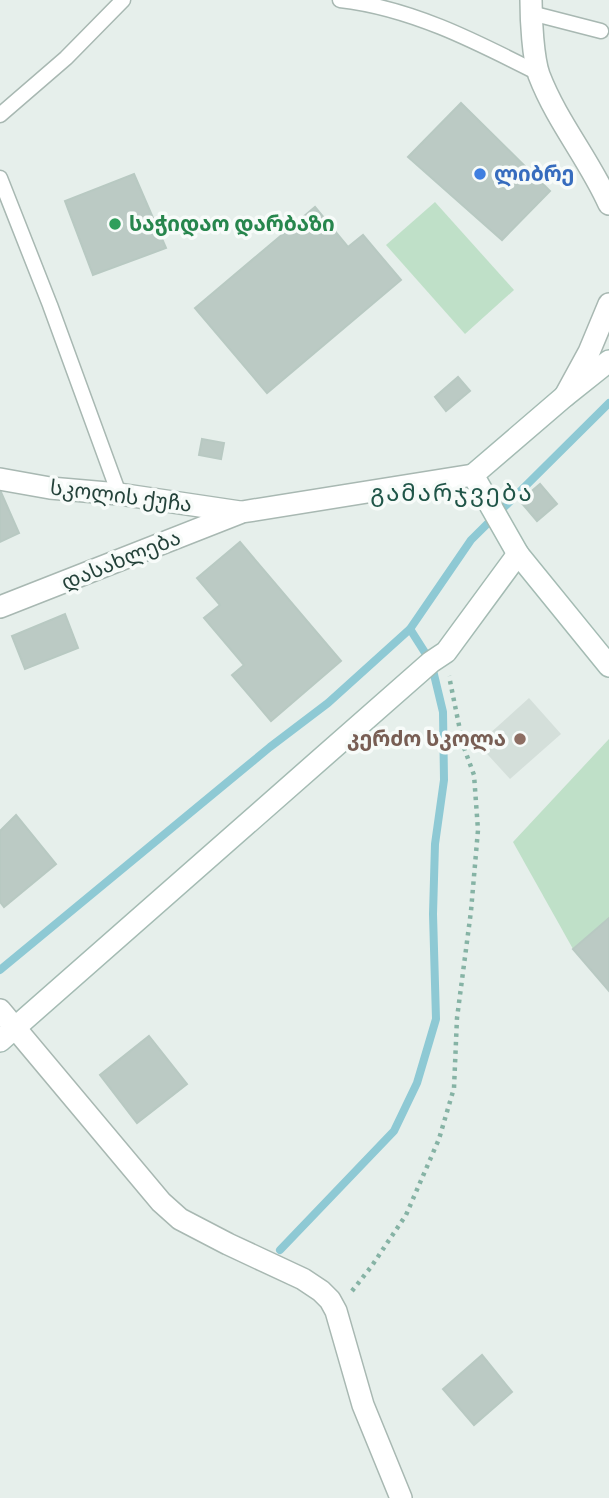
<svg xmlns="http://www.w3.org/2000/svg" width="609" height="1498" viewBox="0 0 609 1498" font-family="Signika,'Noto Sans Georgian',sans-serif">
<style>
.built{fill:#d4dfda}
.green{fill:#bfe0c8}
.lines{fill:none;stroke-linecap:round;stroke-linejoin:round}
.stream{stroke:#8ec9d4;stroke-width:8}
.building{fill:#bbcac4;stroke:#b8c9c2;stroke-width:2}
.lane-casing{stroke:#a8b8b2;stroke-width:17}
.street-casing{stroke:#a8b8b2;stroke-width:24}
.secondary-casing{stroke:#a4bbb3;stroke-width:24}
.path{stroke:#86b3a5;stroke-width:4.5;stroke-dasharray:3.5 5;stroke-linecap:butt}
.lane{stroke:#fff;stroke-width:14}
.street{stroke:#fff;stroke-width:21}
.secondary{stroke:#fff;stroke-width:21}
.shop-dot{fill:#3f7fe0;stroke:#f7fbf9;stroke-width:2.5}
.leisure-dot{fill:#2e9e5b;stroke:#f7fbf9;stroke-width:2.5}
.education-dot{fill:#8d6e63;stroke:#f7fbf9;stroke-width:2.5}
.labels{text-anchor:middle;dominant-baseline:central;stroke-width:7;stroke-linejoin:round;paint-order:stroke}
.shop-label{font-size:21px;font-weight:bold;fill:#366cbe;stroke:#f7fbf9;text-anchor:start}
.leisure-label{font-size:21px;font-weight:bold;fill:#27864d;stroke:#f7fbf9;text-anchor:start}
.street-label{font-size:21px;fill:#24423a;stroke:#f7fbf9}
.education-label{font-size:21px;font-weight:bold;fill:#785e54;stroke:#f7fbf9;text-anchor:end}
.quarter-label{font-size:24px;letter-spacing:2px;fill:#1f5548;stroke:#f7fbf9}
</style>
<rect width="100%" height="100%" fill="#e6efeb"/>
<polygon class="built" points="529,698 561,734 510,779 478,744"/>
<g class="green">
<polygon points="435,202 514,290 465,334 386,245"/>
<polygon points="609,739 609,918 573,949 513,842"/>
</g>
<g class="lines">
<g class="stream">
<polyline points="0,970 270,747 328,703 410,629 471,540 609,403"/>
<polyline points="280,1250 394,1131 417,1083 436,1019 433,914 435,844 444,780 443,712 431,662 410,629"/>
</g>
</g>
<g class="building">
<polygon points="461,103 550,191 502,240 408,157"/>
<polygon points="134,174 166,248 93,275 65,201"/>
<polygon points="315,207 348,247 363,235 401,280 267,393 195,308"/>
<polygon points="458,377 470,391 446,411 435,397"/>
<polygon points="202,439 224,443 221,459 199,455"/>
<polygon points="540,484 557,504 537,521 520,501"/>
<polygon points="0,490 19,533 0,542"/>
<polygon points="240,542 341,661 271,721 232,675 244,665 204,618 220,605 197,578"/>
<polygon points="65,614 78,648 25,669 12,636"/>
<polygon points="16,815 56,864 4,907 0,902 0,831"/>
<polygon points="609,918 609,991 573,949"/>
<polygon points="149,1036 187,1084 137,1123 100,1075"/>
<polygon points="482,1355 512,1392 474,1425 443,1389"/>
</g>
<g class="lines">
<g class="lane-casing">
<g id="lane">
<path d="M340,0C411,8 475,41 538,73"/>
<polyline points="531,13 601,31"/>
<polyline points="0,115 66,58 123,0"/>
<polyline points="0,178 50,305 119,494"/>
</g>
</g>
<g class="street-casing">
<g id="street">
<path d="M531,0C531,20 533,58 539,75C557,122 589,159 609,204"/>
<polyline points="565,396 589,352 609,304"/>
<polyline points="0,479 50,488 119,494 240,512"/>
<polyline points="0,607 242,512 473,475"/>
<polyline points="0,1010 161,1202 180,1219 228,1244 303,1279 321,1291 330,1300 336,1311 363,1405 401,1498"/>
</g>
</g>
<g class="secondary-casing">
<g id="secondary">
<polyline points="609,361 565,396 473,475 518,554 609,666"/>
<polyline points="0,1041 431,662 446,652 518,554"/>
</g>
</g>
<polyline class="path" points="352,1291 371,1267 406,1215 439,1139 454,1088 457,1018 471,911 478,830 474,775 463,745 449,676"/>
<use href="#lane" class="lane"/>
<use href="#street" class="street"/>
<use href="#secondary" class="secondary"/>
</g>
<circle class="shop-dot" cx="480" cy="174" r="7"/>
<circle class="leisure-dot" cx="115" cy="224" r="7"/>
<circle class="education-dot" cx="520" cy="739" r="7"/>
<g class="labels">
<g class="shop-label">
<text x="494" y="174">ლიბრე</text>
</g>
<g class="leisure-label">
<text x="129" y="224">საჭიდაო დარბაზი</text>
</g>
<g class="street-label">
<text transform="translate(121 496) rotate(7)">სკოლის ქუჩა</text>
<text transform="translate(121 560) rotate(-22)">დასახლება</text>
</g>
<g class="education-label">
<text x="506" y="739">კერძო სკოლა</text>
</g>
<g class="quarter-label">
<text x="452" y="493">გამარჯვება</text>
</g>
</g>
</svg>
